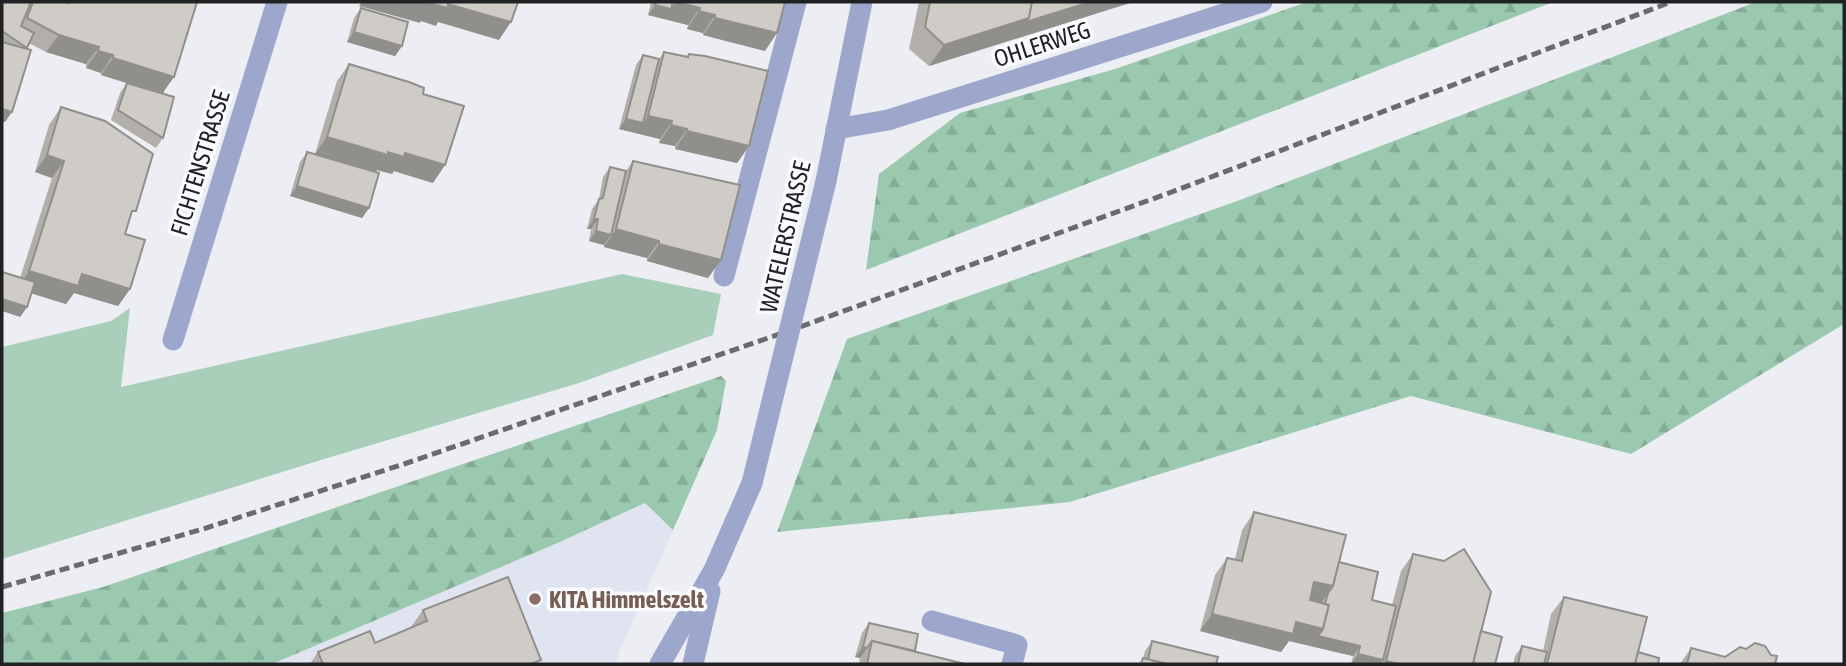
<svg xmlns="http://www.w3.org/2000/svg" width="1846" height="666" viewBox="0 0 1846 666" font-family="'Asap Condensed',sans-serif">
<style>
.built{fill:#e0e3f0}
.green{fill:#a9ceb9}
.forest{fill:url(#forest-firs)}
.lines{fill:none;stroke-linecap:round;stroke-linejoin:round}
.minor{stroke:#9ca7cb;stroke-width:21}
.rail{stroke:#6a6b6e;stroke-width:5;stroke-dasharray:10 5;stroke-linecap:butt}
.minor-bridge{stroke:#9ca7cb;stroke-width:21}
.wall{fill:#b2afab}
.shaded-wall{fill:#918f8b}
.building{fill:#cfccc7;stroke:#918f8b;stroke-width:2}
.education-dot{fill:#8d6e63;stroke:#fafbfe;stroke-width:2.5}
.labels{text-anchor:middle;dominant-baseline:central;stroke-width:7;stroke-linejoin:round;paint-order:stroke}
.street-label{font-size:24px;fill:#212223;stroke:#fafbfe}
.education-label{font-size:24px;font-weight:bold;fill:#785e54;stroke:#fafbfe;text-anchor:start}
</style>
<defs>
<pattern id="forest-firs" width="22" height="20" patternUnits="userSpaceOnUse" patternTransform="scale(1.75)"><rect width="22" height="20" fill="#9bc9af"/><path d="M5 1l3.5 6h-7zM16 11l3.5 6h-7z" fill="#85ac96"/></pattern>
</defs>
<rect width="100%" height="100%" fill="#eceef3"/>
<polygon class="built" points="645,503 673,530 619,652 616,664 272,664 553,545"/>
<polygon class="green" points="622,274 721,294 713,335 579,383 321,460 2,559 2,347 111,321 130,308 121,387"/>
<g class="forest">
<polygon points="1307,2 1553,2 866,270 879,174 960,113 1115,69"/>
<polygon points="1756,2 1844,2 1844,324 1631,454 1411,396 1070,502 777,532 847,339 1240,200"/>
<polygon points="721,376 726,381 717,430 673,530 645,503 553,545 272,664 2,664 2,613 103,587"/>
</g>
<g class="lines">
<g class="minor">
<polyline points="836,129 888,120 1262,2"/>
<polyline points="826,181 862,2"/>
<polyline points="724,276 796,2"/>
<polyline points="173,340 277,2"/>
<polyline points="932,621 1017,645 1012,664"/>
<polyline points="660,664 714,570 752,483"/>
<polyline points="693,664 710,591"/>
</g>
<polyline class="rail" points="2,587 203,529 407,463 797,328 1169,193 1671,2"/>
<polyline class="minor-bridge" points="752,483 826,181"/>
</g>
<g class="wall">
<polygon points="2,2 195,2 163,94 163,138 156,148 111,120 120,93 127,83 101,75 101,73 86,68 86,64 46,52 29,43 26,49 5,122 2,121"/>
<polygon points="651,2 785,2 765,51 703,35 703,33 687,29 688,25 648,15"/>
<polygon points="919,2 1133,2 929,66 909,49"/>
<polygon points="361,8 402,46 395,56 347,42 354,18"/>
<polygon points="664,52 686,57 689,54 749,146 737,163 675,149 675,146 659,143 660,139 619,129 636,65 643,55 659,59"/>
<polygon points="349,64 423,94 433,183 394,171 392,174 315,154 337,81"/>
<polygon points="61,107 129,221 125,234 130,289 118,306 74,293 66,304 31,293 27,307 20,317 20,278 52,178 35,172 49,125"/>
<polygon points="307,152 369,208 362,218 290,196 300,162"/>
<polygon points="633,161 708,278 647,261 647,258 604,247 604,245 589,241 591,229 587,229 592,209 599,199 603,177 610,167 626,171"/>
<polygon points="1254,512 1339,562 1372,600 1392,605 1401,571 1413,554 1481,631 1495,664 1351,664 1353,656 1289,641 1281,652 1200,631 1215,575 1227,558 1235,559 1242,530"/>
<polygon points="1564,597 1638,652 1658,664 1513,664 1515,656 1522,646 1543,651 1551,614"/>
<polygon points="423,610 538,664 310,664 318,652 375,643 410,628"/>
<polygon points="869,623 915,651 965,664 859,664 860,658 855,657 862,633"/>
<polygon points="1152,641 1216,664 1138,664 1143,659 1145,651"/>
<polygon points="1691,648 1725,657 1775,664 1680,664"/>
</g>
<g class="shaded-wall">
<polygon points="362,2 419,2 448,4 511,22 499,40 438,22 436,26 421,21 420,23 359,6"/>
<polygon points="676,2 700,8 688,25 648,15 655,5 671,9"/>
<polygon points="1090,2 1133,2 929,66 944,45 1029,18"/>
<polygon points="699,11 715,15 703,33 687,29"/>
<polygon points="715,18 777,33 765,51 703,35"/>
<polygon points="354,32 402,46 395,56 347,42"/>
<polygon points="59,35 99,47 86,64 46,52"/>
<polygon points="98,51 113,55 101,73 86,68"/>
<polygon points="113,58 174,77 162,94 101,75"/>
<polygon points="2,109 12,112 5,122 2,121"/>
<polygon points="648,116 672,121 660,139 619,129 626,119 643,123"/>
<polygon points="671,125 687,129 675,146 659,143"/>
<polygon points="687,131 749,146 737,163 675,149"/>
<polygon points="327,137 388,152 405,153 445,165 433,183 394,171 392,174 377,170 376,172 315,154"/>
<polygon points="47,155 64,161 52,178 35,172"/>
<polygon points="297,186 369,208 362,218 290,196"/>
<polygon points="594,219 598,219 591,229 587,229"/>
<polygon points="616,229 659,241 647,258 604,247"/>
<polygon points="596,231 611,235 604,245 589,241"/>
<polygon points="659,244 721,260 708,278 647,261"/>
<polygon points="29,271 82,274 130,289 118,306 74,293 66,304 17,289"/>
<polygon points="2,299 27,307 20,317 2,311"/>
<polygon points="1314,582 1333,586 1320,604 1302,600"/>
<polygon points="1212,614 1296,622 1323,629 1360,646 1353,656 1289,641 1281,652 1200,631"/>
<polygon points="863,647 867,648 860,658 855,657"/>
<polygon points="1358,654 1383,660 1380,664 1351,664"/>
<polygon points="1386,661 1399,664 1384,664"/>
</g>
<g class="building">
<polygon points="2,2 31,2 21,26 34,33 27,48 2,31"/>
<polygon points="33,2 66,2 69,3 70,2 197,2 174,77 113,58 113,55 98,51 99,47 59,35 27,18"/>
<polygon points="419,2 518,2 511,22 448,4 448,8 432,4 432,5"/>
<polygon points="656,2 673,2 671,9 655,5"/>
<polygon points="676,2 785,2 777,33 715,18 715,15 699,11 700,8"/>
<polygon points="930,2 1032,2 1029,18 944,45 925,27"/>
<polygon points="1032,2 1090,2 1026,22 1029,18"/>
<polygon points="361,8 408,22 402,46 354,32"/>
<polygon points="2,42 31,50 12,112 2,109"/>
<polygon points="664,52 688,57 689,54 705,56 768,71 749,146 687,131 687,129 671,125 672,121 648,116"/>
<polygon points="643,55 659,59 643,123 626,119"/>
<polygon points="349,64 409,82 424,88 423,94 464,106 445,165 405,153 404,157 388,152 388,155 327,137"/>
<polygon points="127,83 174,97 163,138 118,110"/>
<polygon points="61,107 105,121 153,154 136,211 132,211 125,234 145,240 130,289 82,274 78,286 29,271 64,161 47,155"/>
<polygon points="307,152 379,173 369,208 297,186"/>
<polygon points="633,161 740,185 721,260 659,244 659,241 616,229"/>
<polygon points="610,167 626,171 611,235 596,231 598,219 594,219 599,199 603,198"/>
<polygon points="2,272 35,282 27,307 2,299"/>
<polygon points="1254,512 1346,535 1333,586 1314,582 1310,600 1329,605 1323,629 1296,622 1293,634 1212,614 1227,558 1242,561"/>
<polygon points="1464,549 1491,592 1473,664 1399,664 1386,661 1413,554 1444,561"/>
<polygon points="1339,562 1378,572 1372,600 1396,606 1383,660 1358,654 1360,646 1318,636 1323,629 1329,605 1325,604 1328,593 1333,586"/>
<polygon points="508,577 541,660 531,664 323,664 318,652 370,631 375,643 427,621 423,610"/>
<polygon points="1564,597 1647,617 1635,664 1547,664"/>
<polygon points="869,623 918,634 915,651 872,641 867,648 863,647"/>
<polygon points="1481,631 1502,637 1495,664 1473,664"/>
<polygon points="872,641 965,664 867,664"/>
<polygon points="1152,641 1218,657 1216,664 1167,664 1148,660"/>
<polygon points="1755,643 1765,646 1771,655 1777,656 1775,664 1687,664 1691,648 1725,657 1740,647 1746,649"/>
<polygon points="1522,646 1547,652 1544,664 1518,664"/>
<polygon points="1638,652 1659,658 1658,664 1635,664"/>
<polygon points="1143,658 1167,664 1141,664"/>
</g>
<circle class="education-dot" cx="535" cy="599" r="7"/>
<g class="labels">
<g class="street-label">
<text transform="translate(1042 44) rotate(-18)">OHLERWEG</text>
<text transform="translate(200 163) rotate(-73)">FICHTENSTRASSE</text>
<text transform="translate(785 237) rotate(-77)">WATELERSTRASSE</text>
</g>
<g class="education-label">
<text x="549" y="599">KITA Himmelszelt</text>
</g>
</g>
<rect width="1846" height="666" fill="none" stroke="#212223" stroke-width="7"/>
</svg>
